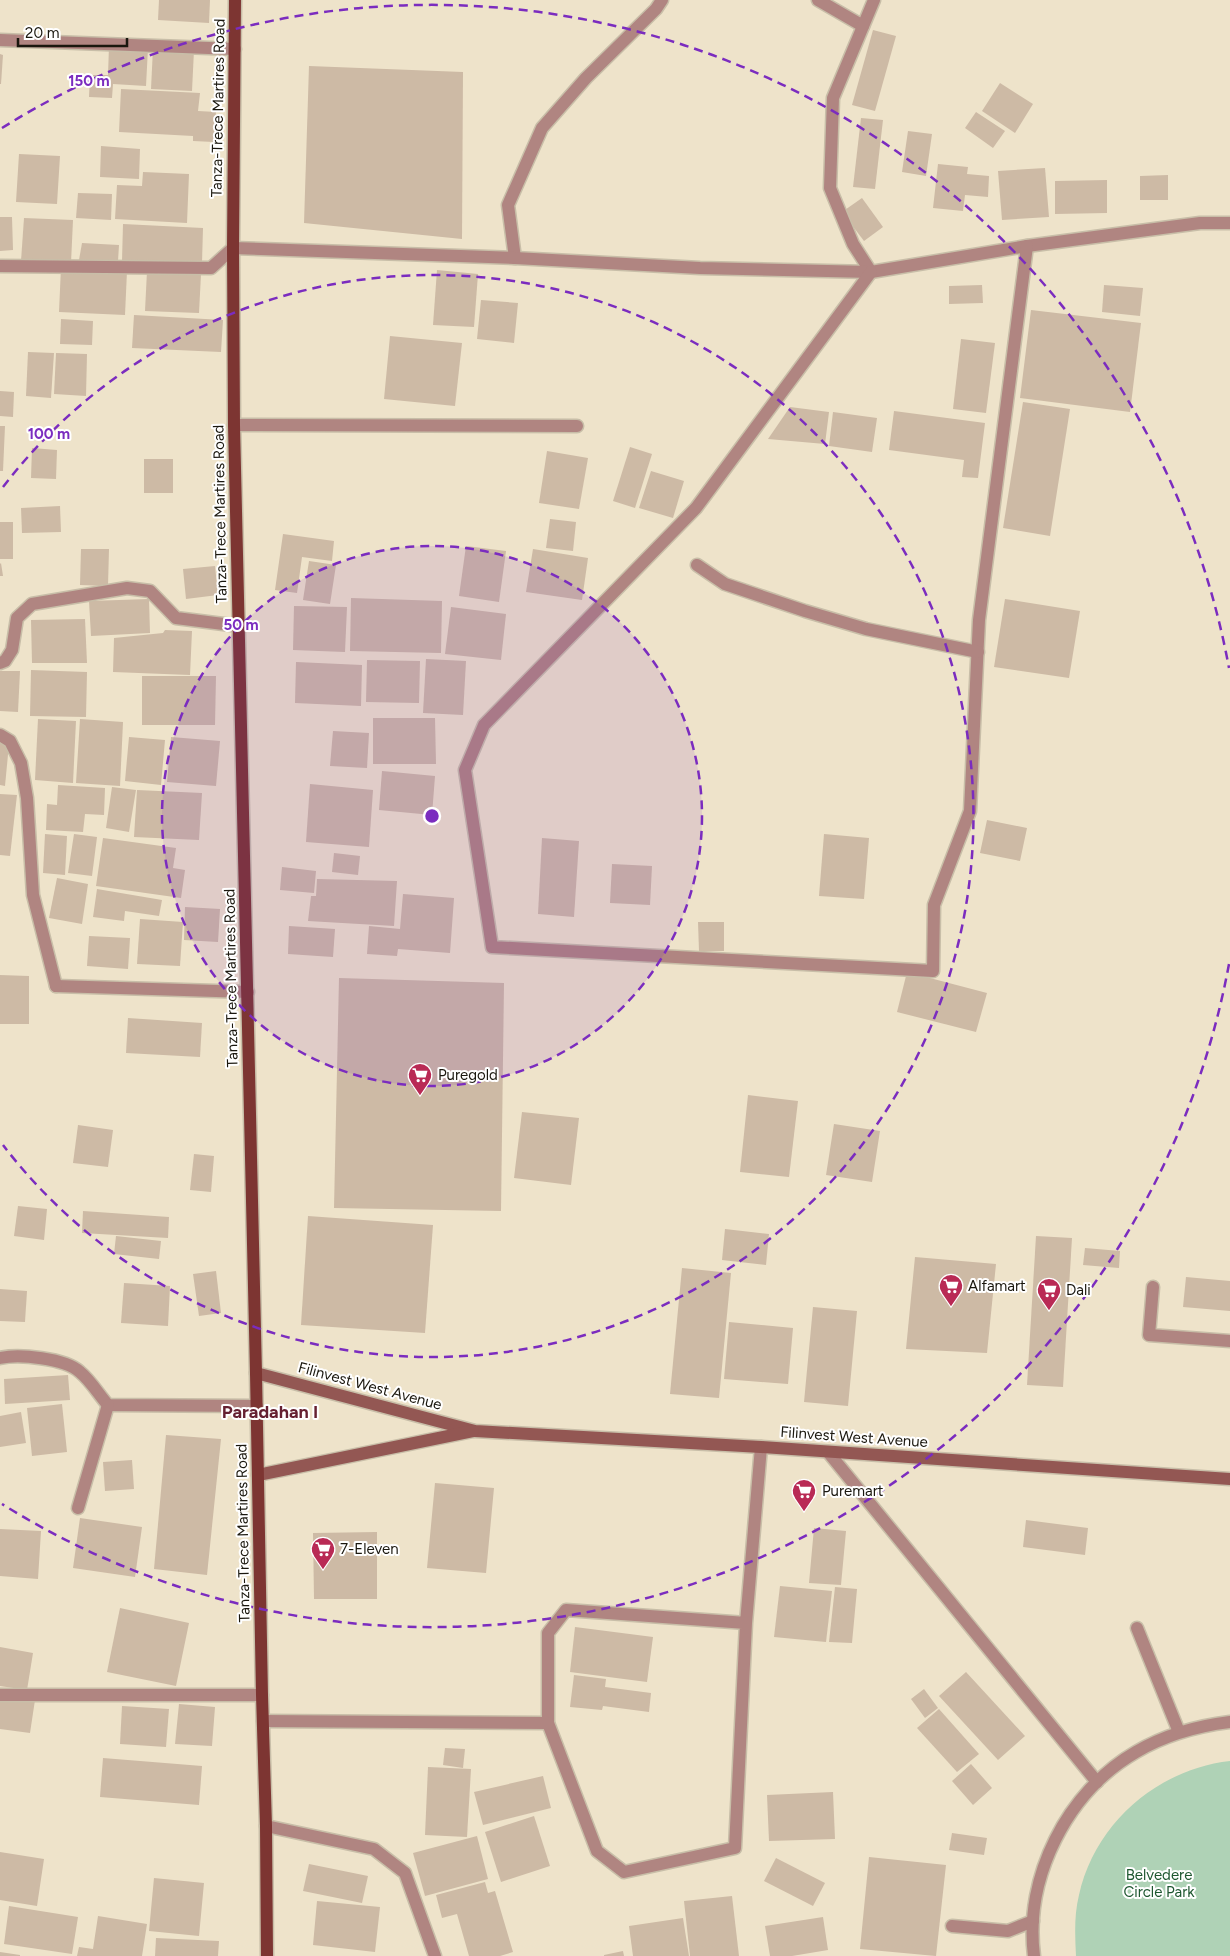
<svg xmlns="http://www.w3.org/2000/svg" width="1230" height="1956" viewBox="0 0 1230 1956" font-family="Figtree,sans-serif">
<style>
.green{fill:#afd2b6}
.building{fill:#cdbaa5}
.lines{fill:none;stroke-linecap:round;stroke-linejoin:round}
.lane-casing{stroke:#c8bea8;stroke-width:15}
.street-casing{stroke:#c8bea8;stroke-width:15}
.secondary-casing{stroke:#c8bea8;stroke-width:15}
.primary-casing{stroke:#c8bea8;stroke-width:15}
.lane{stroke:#b08581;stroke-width:12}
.street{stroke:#b08581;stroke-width:12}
.secondary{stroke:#935753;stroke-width:12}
.primary{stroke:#7d3532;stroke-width:12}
.ring{fill:none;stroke:#7b2cbf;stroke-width:2.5;stroke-dasharray:9 6}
.labels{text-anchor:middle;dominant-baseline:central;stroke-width:4;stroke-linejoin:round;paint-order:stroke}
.street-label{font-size:15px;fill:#1a170e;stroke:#fff}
.poi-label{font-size:15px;fill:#1a170e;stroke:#fff;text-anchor:start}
.park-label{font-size:15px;fill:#1e5730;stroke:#fff}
.quarter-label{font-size:18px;font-weight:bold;fill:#652031;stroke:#fff}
.centre{fill:#7b2cbf;stroke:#fff;stroke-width:2.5}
.ring-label{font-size:15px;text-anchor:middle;font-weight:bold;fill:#7b2cbf;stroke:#fff;stroke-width:4;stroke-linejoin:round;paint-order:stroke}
</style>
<rect width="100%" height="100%" fill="#eee3ca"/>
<path class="green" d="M1230,1761V1956H1076C1075,1936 1074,1915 1079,1895C1095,1823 1158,1769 1230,1761Z"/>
<g class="building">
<polygon points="159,0 210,0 209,23 158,20"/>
<polygon points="873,30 896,36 875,111 852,105"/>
<polygon points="109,46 148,48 146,86 113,84 112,98 89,97 90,75 108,75"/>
<polygon points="153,48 194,50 192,91 151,89"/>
<polygon points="0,54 3,55 1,84 0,84"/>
<polygon points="309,66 463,72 462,239 304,223"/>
<polygon points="1000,83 1033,104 1015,133 982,111"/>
<polygon points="121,89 200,93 198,111 216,112 214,142 193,141 193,136 119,132"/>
<polygon points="976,112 1005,131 993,148 965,128"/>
<polygon points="861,118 883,120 875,189 853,187"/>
<polygon points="908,131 932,134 926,176 902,172"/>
<polygon points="101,146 140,149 139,179 100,177"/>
<polygon points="19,154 60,156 57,204 16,202"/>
<polygon points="938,164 968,167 967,174 989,176 988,197 965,195 963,211 933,208"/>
<polygon points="1045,168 1049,217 1002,220 998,171"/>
<polygon points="143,172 189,174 187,223 115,219 117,185 142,186"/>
<polygon points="1168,175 1168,200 1140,200 1140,176"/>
<polygon points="1107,180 1107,213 1055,214 1055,181"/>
<polygon points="78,193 112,194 111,220 76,218"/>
<polygon points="862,198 883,227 864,241 842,212"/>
<polygon points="0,217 12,217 13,250 0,251"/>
<polygon points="24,218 73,220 71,263 21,261"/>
<polygon points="123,224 203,228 202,263 122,261"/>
<polygon points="82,243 119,245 118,261 79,260"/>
<polygon points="61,267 127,271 125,315 59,312"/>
<polygon points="437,270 478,274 474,327 433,325"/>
<polygon points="147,271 201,274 199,313 145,311"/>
<polygon points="982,285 983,303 949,304 949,286"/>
<polygon points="1104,285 1143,288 1140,316 1102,312"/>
<polygon points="481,300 518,303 514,343 477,339"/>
<polygon points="1031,310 1141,323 1130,412 1020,398"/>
<polygon points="134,315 223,320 221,352 132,348"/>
<polygon points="61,319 93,321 92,345 60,344"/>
<polygon points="390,336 462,343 455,406 384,399"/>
<polygon points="961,339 995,343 986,413 953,409"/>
<polygon points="28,352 54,353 51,398 26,396"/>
<polygon points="56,353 87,354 86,396 54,394"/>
<polygon points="0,391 14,392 13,417 0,416"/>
<polygon points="1023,402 1070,409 1050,536 1003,528"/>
<polygon points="790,407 829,412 825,444 768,439"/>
<polygon points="894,411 985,423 978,478 962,477 964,460 889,450"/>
<polygon points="833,412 877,418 872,452 829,446"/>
<polygon points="0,426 5,426 3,471 0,471"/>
<polygon points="630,447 652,454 635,508 613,501"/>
<polygon points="32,448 57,450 56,479 31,478"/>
<polygon points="547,451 588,458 579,509 539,503"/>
<rect x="144" y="459" width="29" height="34"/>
<polygon points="651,471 684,481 673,518 639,508"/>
<polygon points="60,506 61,532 22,533 21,508"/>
<polygon points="550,519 576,522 573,551 546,548"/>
<rect x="0" y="522" width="13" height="37"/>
<polygon points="283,534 334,541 332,561 302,557 297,593 275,590"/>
<polygon points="466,546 506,551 499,602 459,596"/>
<polygon points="81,549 109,549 108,586 80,585"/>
<polygon points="533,549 588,558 582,600 526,592"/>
<polygon points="309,561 336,565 330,604 303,600"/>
<polygon points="1,563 3,576 0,576 0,564"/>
<polygon points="215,566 218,595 186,599 183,569"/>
<polygon points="351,598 442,601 441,653 350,651"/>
<polygon points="149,599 150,633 91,636 89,601"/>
<polygon points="1005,599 1080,611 1069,678 994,667"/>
<polygon points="294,606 347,607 345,652 293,650"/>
<polygon points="451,607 506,614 501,660 445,654"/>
<polygon points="85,619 87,663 32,663 31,620"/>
<polygon points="165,630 192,631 190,675 113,672 114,638 163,633"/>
<polygon points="426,659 466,661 463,715 423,713"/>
<polygon points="367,660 420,661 419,703 366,702"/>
<polygon points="296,662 362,665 361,706 295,703"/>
<polygon points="31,670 87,672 86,717 30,716"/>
<polygon points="0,671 20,671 18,712 0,711"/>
<polygon points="142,676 216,676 215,725 142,725"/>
<polygon points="373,718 435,718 436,764 373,764"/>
<polygon points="38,719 76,721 73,783 35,780"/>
<polygon points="80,719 123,722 120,786 76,783"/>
<polygon points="333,731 369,733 367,768 330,766"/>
<polygon points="129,737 165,740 161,785 125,781"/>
<polygon points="171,737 220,741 216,786 167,782"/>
<polygon points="0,743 9,744 5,786 0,785"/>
<polygon points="382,771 435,776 432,815 379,810"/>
<polygon points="310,784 373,790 369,847 306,842"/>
<polygon points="58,785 105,788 104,815 85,814 83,832 46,830 47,804 57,805"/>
<polygon points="112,787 136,790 129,832 106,828"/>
<polygon points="137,790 202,793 199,840 134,837"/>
<polygon points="0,794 17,795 10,856 0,855"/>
<polygon points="987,820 1027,828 1020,861 980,853"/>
<polygon points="45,834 67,836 65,875 43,873"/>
<polygon points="74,834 97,837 92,876 68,873"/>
<polygon points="824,834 869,838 864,899 819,896"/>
<polygon points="103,838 176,848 173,868 185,870 181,898 96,886"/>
<polygon points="542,838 579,841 574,917 538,914"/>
<polygon points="334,853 360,856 358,875 332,872"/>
<polygon points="612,864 652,866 650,905 610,903"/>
<polygon points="282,867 316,871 314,893 280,890"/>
<polygon points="57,878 88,884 82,924 49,918"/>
<polygon points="317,879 397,881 394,926 308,921 311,896 316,896"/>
<polygon points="97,889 162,900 159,916 125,911 124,921 93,917"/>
<polygon points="403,894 454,898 450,953 398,949 397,956 367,954 369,926 400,929"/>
<polygon points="185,907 220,909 218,942 184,940"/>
<polygon points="140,919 183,922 180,966 137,964"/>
<polygon points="698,922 724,922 724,951 699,951"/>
<polygon points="289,926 335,929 333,957 288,954"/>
<polygon points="89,936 130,938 128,969 87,966"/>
<polygon points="907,972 987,993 976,1032 897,1012"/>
<polygon points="0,975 29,976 29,1024 0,1024"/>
<polygon points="339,978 504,983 501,1211 334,1208"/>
<polygon points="128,1018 202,1023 200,1057 126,1053"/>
<polygon points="748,1095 798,1101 789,1177 740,1172"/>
<polygon points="522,1112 579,1118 571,1185 514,1178"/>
<polygon points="834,1124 880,1131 872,1182 826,1175"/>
<polygon points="78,1125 113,1130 108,1167 73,1163"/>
<polygon points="194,1154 214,1156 211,1192 190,1190"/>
<polygon points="18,1206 47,1209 44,1240 14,1236"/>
<polygon points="83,1211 169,1217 168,1238 82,1233"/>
<polygon points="308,1216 433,1225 425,1333 301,1325"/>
<polygon points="725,1229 769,1234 766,1265 722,1260"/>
<polygon points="116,1236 161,1241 159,1259 114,1254"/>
<polygon points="1036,1236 1072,1238 1063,1387 1027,1385"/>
<polygon points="1085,1248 1120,1251 1119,1268 1083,1265"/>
<polygon points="915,1257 996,1264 987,1353 906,1349"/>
<polygon points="682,1268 731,1273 719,1398 670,1394"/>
<polygon points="216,1271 221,1313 199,1316 193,1274"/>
<polygon points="1186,1277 1230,1281 1230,1311 1183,1307"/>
<polygon points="124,1283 170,1286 168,1326 121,1323"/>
<polygon points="0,1289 27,1291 25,1322 0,1321"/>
<polygon points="813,1307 857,1311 848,1406 804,1402"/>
<polygon points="729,1322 793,1328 788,1384 724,1379"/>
<polygon points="68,1375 70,1400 5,1404 4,1379"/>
<polygon points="62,1404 67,1452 32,1456 27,1408"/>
<polygon points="21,1412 26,1443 0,1447 0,1416"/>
<polygon points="166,1435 221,1439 207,1575 154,1569"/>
<polygon points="132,1460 134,1489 105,1491 103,1462"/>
<polygon points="435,1483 494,1488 486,1573 427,1568"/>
<polygon points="80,1518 142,1527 135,1577 73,1568"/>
<polygon points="1026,1520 1088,1528 1085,1555 1023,1547"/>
<polygon points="814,1528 846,1531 841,1585 809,1583"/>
<polygon points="0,1529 41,1531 38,1579 0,1576"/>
<polygon points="377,1532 377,1599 314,1599 313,1533"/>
<polygon points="780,1586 832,1591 826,1642 774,1637"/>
<polygon points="835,1587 857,1589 852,1643 829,1642"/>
<polygon points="120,1608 189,1623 176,1686 107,1672"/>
<polygon points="575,1627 653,1637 647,1682 570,1672"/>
<polygon points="0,1647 33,1653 27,1690 0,1686"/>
<polygon points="966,1672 1025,1736 998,1760 939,1696"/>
<polygon points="574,1675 606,1679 605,1687 651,1693 649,1712 603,1706 602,1710 570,1707"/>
<polygon points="924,1689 938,1708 925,1718 911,1699"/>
<polygon points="0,1695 35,1700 30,1733 0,1729"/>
<polygon points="179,1704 215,1707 212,1746 175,1744"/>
<polygon points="122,1706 169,1709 166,1747 120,1744"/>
<polygon points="939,1709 979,1754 957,1772 917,1728"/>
<polygon points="445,1748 465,1749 463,1768 443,1765"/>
<polygon points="103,1758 202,1766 199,1805 100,1797"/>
<polygon points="971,1764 992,1788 973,1805 952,1781"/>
<polygon points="428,1767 471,1769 467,1837 425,1835"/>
<polygon points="543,1776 551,1808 483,1825 474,1792"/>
<polygon points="833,1792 835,1839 769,1841 767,1795"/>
<polygon points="534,1816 550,1866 501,1882 485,1832"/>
<polygon points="952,1833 987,1838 984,1855 949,1850"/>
<polygon points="477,1836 488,1879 425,1896 413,1853"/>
<polygon points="0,1852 44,1859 37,1906 0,1900"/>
<polygon points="869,1857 946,1865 936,1956 860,1949"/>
<polygon points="776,1858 825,1883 813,1906 764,1881"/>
<polygon points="309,1864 368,1876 362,1903 303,1891"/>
<polygon points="154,1878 204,1883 199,1936 149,1931"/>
<polygon points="485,1882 488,1893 495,1891 513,1952 500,1956 469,1956 457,1914 442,1918 436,1895"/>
<polygon points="732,1896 739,1956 690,1956 684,1901"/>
<polygon points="317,1901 380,1907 375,1952 313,1945"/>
<polygon points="9,1906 78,1917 72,1954 4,1944"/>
<polygon points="98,1916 147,1924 142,1956 77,1956 79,1947 93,1949"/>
<polygon points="823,1917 828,1950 792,1956 770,1956 765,1926"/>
<polygon points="683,1918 689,1956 633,1956 629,1926"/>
<polygon points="156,1938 219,1941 218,1956 155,1956"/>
<polygon points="623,1951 624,1956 604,1956 604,1955"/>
<polygon points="0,1952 20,1955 20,1956 0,1956"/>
</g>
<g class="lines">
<g class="lane-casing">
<g id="lane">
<polyline points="56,986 248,992"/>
<polyline points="1137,1628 1179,1732"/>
<polyline points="952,1926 1008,1931 1033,1921"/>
</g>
</g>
<g class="street-casing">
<g id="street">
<polyline points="818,0 863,26"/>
<polyline points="874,0 833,98 830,188 853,244 871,272 1027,246 1200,223 1230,223"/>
<polyline points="0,40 235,49"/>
<polyline points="515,258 508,205 542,128 586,78 656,9 662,0"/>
<polyline points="0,266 211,268 233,248 515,258 700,268 871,272"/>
<polyline points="871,272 696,508 484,725 465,770 492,947 933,971 934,905 970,811 979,620 1027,246"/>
<polyline points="234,425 577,426"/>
<polyline points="697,565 725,584 805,611 866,629 978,652"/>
<polyline points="0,663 5,661 12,650 17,618 32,604 127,588 150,591 176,618 239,626"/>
<polyline points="0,735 10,741 21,763 27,798 33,895 56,986"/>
<polyline points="1153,1287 1149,1335 1230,1341"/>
<path d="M0,1358C19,1354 65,1358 80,1372C91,1381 99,1395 108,1405L257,1406"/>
<polyline points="828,1452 1097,1782"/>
<polyline points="78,1508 108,1405"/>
<polyline points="746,1623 566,1610 548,1633 548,1723 597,1851 624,1872 735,1848 746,1623 761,1447"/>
<polyline points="0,1695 262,1695"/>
<polyline points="263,1721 548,1723"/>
<polyline points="266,1826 374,1849 405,1873 435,1956"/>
<path d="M1034,1956C1024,1877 1067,1792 1136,1752C1165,1735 1197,1726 1230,1722"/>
</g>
</g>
<g class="secondary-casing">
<g id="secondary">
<polyline points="256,1373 475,1431 761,1447 1230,1479"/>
<polyline points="258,1475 473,1431"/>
</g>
</g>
<g class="primary-casing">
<polyline id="primary" points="235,0 233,248 234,425 256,1373 262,1695 266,1826 267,1956"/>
</g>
<use href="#lane" class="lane"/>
<use href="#street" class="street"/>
<use href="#secondary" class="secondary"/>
<use href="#primary" class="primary"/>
</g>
<circle cx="432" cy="816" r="270" fill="#7b2cbf" fill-opacity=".12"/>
<g class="ring">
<circle cx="432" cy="816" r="270"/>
<path d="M3 487A541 541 0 1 1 3 1145"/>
<path d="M1229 964A811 811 0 0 1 2 1504M2 128A811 811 0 0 1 1229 668"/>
</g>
<defs>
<g id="supermarket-pin" transform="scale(1.25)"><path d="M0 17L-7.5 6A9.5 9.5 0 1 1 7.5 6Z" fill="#b92a55" stroke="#fff"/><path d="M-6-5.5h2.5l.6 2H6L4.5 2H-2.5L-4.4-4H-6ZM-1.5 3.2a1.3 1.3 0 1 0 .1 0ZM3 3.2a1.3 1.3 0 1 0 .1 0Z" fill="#fff"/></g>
</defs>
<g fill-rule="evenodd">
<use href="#supermarket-pin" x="420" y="1075"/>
<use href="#supermarket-pin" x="951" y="1286"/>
<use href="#supermarket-pin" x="1049" y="1290"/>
<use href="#supermarket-pin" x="804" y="1491"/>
<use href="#supermarket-pin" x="323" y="1549"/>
</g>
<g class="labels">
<g class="street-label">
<text transform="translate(218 108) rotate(-89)">Tanza-Trece Martires Road</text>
<text transform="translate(220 514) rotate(-91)">Tanza-Trece Martires Road</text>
<text transform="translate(231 978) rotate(-91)">Tanza-Trece Martires Road</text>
<text transform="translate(370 1386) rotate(15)">Filinvest West Avenue</text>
<text transform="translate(854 1437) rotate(4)">Filinvest West Avenue</text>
<text transform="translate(243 1533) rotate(-91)">Tanza-Trece Martires Road</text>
</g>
<g class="poi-label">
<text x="438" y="1075">Puregold</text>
<text x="968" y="1286">Alfamart</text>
<text x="1066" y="1290">Dali</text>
<text x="822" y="1491">Puremart</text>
<text x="340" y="1549">7-Eleven</text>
</g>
<g class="park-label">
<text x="1159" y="1875">Belvedere<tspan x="1159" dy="17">Circle Park</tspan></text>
</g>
<g class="quarter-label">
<text x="270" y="1412">Paradahan I</text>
</g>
</g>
<circle cx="432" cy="816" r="8" class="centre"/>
<g class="ring-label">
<text x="89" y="86">150 m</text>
<text x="49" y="439">100 m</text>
<text x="241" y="630">50 m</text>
</g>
<path d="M18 38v8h109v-8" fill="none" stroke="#1a170e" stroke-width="2.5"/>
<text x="25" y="38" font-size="15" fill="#1a170e" stroke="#ffffff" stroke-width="4" paint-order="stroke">20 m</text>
</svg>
